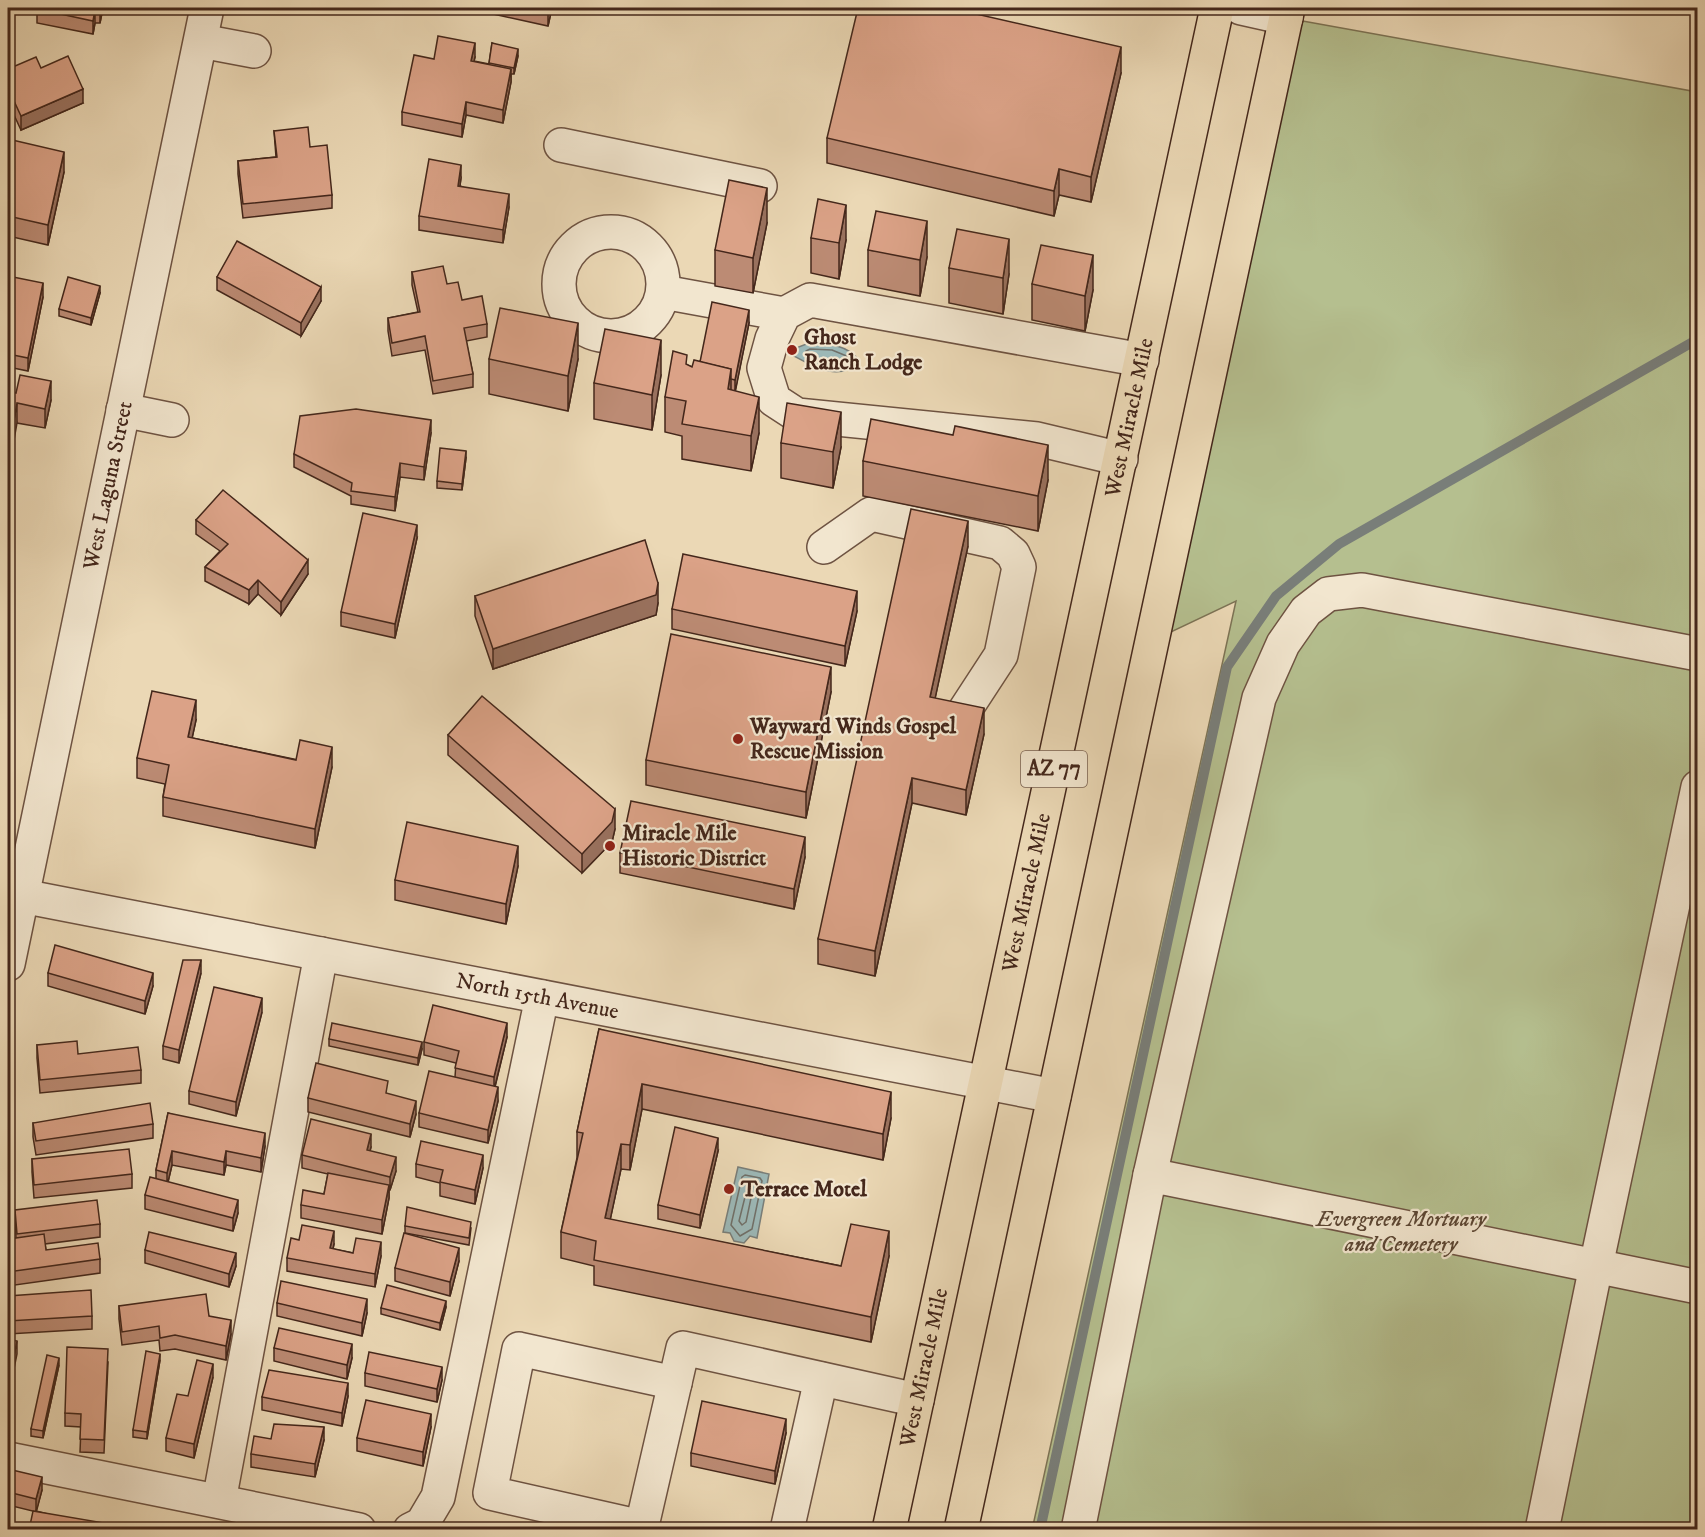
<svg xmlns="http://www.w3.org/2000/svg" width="1705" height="1537" viewBox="0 0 1705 1537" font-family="'IM FELL DW Pica',serif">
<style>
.green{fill:#b5bf8f;stroke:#7c7355;stroke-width:1.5}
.water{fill:#9cb8b7;stroke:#797e79;stroke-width:1.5}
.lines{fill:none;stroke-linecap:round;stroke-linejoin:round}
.shore{stroke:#707069;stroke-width:1.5}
.stream{stroke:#797e79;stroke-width:10}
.minor-casing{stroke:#6e5342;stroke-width:36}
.highway-casing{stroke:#44271b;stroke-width:36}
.minor{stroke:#f2e6cf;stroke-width:33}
.highway{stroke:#ebd8b5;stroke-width:33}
.wall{fill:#bc8b74;stroke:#44271b;stroke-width:1.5}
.shaded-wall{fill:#99715e;stroke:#44271b;stroke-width:1.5}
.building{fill:#dba287;stroke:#44271b;stroke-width:1.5}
.poi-dot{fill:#8f2418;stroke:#f2e6cf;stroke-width:2}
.labels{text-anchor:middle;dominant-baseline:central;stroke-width:4.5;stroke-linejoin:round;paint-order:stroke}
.shield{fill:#f2e6cf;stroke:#786051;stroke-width:1.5}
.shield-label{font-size:21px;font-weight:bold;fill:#44271b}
.poi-label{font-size:22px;font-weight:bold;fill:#44271b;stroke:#f2e6cf;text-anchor:start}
.street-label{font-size:22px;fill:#44271b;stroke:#f2e6cf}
.park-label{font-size:22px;font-style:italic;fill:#5b4532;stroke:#f2e6cf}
</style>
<rect width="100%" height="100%" fill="#ebd8b5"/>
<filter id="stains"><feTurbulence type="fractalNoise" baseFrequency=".00333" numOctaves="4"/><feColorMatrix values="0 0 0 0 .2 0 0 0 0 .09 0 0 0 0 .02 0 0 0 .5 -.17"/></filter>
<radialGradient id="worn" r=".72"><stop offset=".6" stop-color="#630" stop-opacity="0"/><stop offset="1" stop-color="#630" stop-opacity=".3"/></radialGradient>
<polygon class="green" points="1286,18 1697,92 1697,1529 1032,1530 1236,601 1152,641"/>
<g class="water">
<path d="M809,343C828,344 846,344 859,360C842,383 814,367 794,356L796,348Z"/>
<polygon points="738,1167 769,1174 757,1238 750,1236 744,1243 734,1241 730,1233 723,1232"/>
</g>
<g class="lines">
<g class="shore">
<path d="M810,349L832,350L849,357L850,361C837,370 818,363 805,355L806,351Z"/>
<polygon points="745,1175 760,1178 762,1181 752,1229 740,1236 731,1225 742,1177"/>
<polygon points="748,1195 751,1198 746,1222 742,1225 739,1221 745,1197"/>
</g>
<polyline class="stream" points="1040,1530 1227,667 1276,596 1339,544 1698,339"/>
<g class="minor-casing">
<g id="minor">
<polyline points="1241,8 1286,18"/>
<polyline points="201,41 254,51"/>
<polyline points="561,145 760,186"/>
<circle cx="611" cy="284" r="52"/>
<polyline points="663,292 784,314"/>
<polyline points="123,410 172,420"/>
<polyline points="1121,459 1037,439 797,415 774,400 764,368 772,339 784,314 810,300 1142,360"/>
<polyline points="824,547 871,514 1000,543 1013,554 1019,567 1001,655 954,727"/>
<path id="s1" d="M22,896L1054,1096"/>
<path id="s2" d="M8,964L207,8"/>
<polyline points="1150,1175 1259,698 1283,644 1306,611 1328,594 1362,590 1698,654"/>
<polyline points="8,1459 359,1530"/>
<polyline points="219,1501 321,954"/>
<polyline points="642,1527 490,1493 519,1349 675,1383"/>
<polyline points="410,1530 422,1524 438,1497 542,997"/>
<polyline points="641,1530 683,1348 917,1400"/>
<polyline points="787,1530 821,1379"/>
<polyline points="1078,1530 1150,1175 1698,1287"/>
<polyline points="1542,1530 1596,1266 1698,787"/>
</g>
</g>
<g class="highway-casing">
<g id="highway">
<path id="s3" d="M889,1530C997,1022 1109,515 1217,8"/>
<polyline points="961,1530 1288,8"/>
</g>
</g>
<use href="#minor" class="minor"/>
<use href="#highway" class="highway"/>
</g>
<g class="wall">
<polygon points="29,8 103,8 100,23 95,23 93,34 37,23 37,9"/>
<polygon points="466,8 552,8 548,26"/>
<polygon points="492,43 518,56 514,74 511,74 511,82 503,123 466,115 462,137 402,125 402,112 434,59 475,57 474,61 489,64"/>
<polygon points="41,68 83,103 21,130 14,115 8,118 8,69"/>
<polygon points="1121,73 1091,202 1059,195 1054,216 827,163 827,138"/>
<polygon points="274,131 310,147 332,195 332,208 243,218 238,174 238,161 276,157"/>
<polygon points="8,139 64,172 48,245 8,236"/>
<polygon points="461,178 460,186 509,207 503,243 419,230 419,216"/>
<polygon points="767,223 753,293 715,286 715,250"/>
<polygon points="811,238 846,240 839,279 811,273"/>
<polygon points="868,250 927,257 920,296 868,286"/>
<polygon points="949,268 1009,274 1003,314 949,303"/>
<polygon points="412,272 447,284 462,300 487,324 487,337 466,341 473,374 473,387 433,394 425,350 392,356 388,331 388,318 418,312 412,285"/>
<polygon points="8,276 43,297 28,371 8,367"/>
<polygon points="217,277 321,301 301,336 217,290"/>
<polygon points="1032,284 1093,290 1085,331 1032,320"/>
<polygon points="100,293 91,325 59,316 59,309"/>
<polygon points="749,323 735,391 759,433 751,471 682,459 682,436 665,432 665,397 687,365 692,367 700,361"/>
<polygon points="489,359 578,359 568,411 489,394"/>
<polygon points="661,375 652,430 594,419 594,383"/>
<polygon points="8,391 51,400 45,428 17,423"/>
<polygon points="431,433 424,480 400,477 395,511 351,504 351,496 294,467 294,454"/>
<polygon points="781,443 841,447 833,488 781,478"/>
<polygon points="466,458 462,490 437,488 437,481"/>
<polygon points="863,461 1048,480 1038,531 863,496"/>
<polygon points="196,520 308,574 281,615 258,594 249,604 205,581 205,567 220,551 196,534"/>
<polygon points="417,538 395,638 341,626 341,612"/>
<polygon points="968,546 935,698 984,734 966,815 912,803 875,976 818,964 818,939"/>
<polygon points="475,596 658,603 656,615 493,669 475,616"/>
<polygon points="672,609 857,611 845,666 672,629"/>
<polygon points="831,692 806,818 646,785 646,760"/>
<polygon points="196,720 192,738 332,767 315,848 163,816 163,797 165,784 137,778 137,758"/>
<polygon points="448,735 615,829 612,842 582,873 448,755"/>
<polygon points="620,853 805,857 794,909 620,873"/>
<polygon points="518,866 506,924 395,900 395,880"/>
<polygon points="48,973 153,986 145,1014 48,986"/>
<polygon points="201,973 179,1063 163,1059 163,1046"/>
<polygon points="262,1012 236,1116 189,1104 189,1091"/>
<polygon points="599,1029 891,1118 883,1160 642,1109 630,1170 621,1169 610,1220 841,1266 889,1256 871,1342 594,1285 594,1266 561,1258 561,1232 577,1158 577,1132"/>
<polygon points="507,1037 495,1087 498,1101 488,1143 419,1127 419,1113 455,1077 456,1063 424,1055 424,1042"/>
<polygon points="329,1039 422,1049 418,1065 329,1046"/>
<polygon points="37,1045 141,1070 141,1083 40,1093 37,1058"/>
<polygon points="388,1094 416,1114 410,1137 308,1112 308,1098"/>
<polygon points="168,1113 265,1146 261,1172 226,1165 224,1175 172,1165 168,1182 238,1213 233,1231 145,1209 145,1195 156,1178 156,1170"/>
<polygon points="33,1123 153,1124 153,1138 36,1155 33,1137"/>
<polygon points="371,1147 370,1151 396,1171 390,1190 389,1190 389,1198 382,1234 301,1218 301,1205 324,1194 328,1174 302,1168 302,1155"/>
<polygon points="718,1151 700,1228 658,1219 658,1205"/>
<polygon points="32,1159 132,1174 132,1188 34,1198 32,1172"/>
<polygon points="416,1164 483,1168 475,1204 440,1196 440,1183 416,1177"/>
<polygon points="15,1210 100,1224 100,1237 45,1244 46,1250 100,1259 100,1273 8,1286 8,1258 10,1257 9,1239 16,1238"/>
<polygon points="405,1226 471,1228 469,1245 405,1233"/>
<polygon points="299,1240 334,1244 333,1249 353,1253 381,1256 375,1287 287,1271 287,1258"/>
<polygon points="145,1250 236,1266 229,1287 145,1263"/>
<polygon points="459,1261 450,1296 395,1281 395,1268"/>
<polygon points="8,1296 92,1316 92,1329 8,1334"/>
<polygon points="277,1303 367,1313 362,1336 277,1316"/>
<polygon points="119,1306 209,1316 231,1334 226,1360 175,1349 160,1351 159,1340 122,1345 119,1319"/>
<polygon points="446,1307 440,1330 381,1314 381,1308"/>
<polygon points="274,1348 352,1358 347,1379 274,1361"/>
<polygon points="160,1360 147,1439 133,1437 133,1430"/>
<polygon points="108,1363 104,1453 80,1452 81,1427 65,1426 65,1413"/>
<polygon points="59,1365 43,1438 31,1436 31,1429"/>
<polygon points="365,1373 442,1380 437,1402 365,1386"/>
<polygon points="213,1377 194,1458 166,1451 166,1438"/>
<polygon points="348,1396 342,1426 262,1410 262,1397"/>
<polygon points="431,1427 423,1466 357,1451 357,1438"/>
<polygon points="786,1433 775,1484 691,1466 691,1453"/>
<polygon points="271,1439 324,1440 315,1477 251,1467 251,1454"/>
<polygon points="8,1469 42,1490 36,1511 110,1530 8,1505"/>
</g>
<g class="shaded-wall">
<polygon points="100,8 103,8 100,23"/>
<polygon points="548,8 552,8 548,26"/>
<polygon points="95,10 95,23 93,34 93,21"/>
<polygon points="475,43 475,57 471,74 471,61"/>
<polygon points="1121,47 1121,73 1091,202 1091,177"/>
<polygon points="518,49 518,56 514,74 514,68"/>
<polygon points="511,69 511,82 503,123 503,110"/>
<polygon points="83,89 83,103 21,130 21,116"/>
<polygon points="14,101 14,115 8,118 8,104"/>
<polygon points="466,102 466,115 462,137 462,124"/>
<polygon points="64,152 64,172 48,245 48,225"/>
<polygon points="461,165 461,178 458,199 458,186"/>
<polygon points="1059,169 1059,195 1054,216 1054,191"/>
<polygon points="767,188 767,223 753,293 753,258"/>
<polygon points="509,194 509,207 503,243 503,230"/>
<polygon points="846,205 846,240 839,279 839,243"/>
<polygon points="927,221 927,257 920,296 920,260"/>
<polygon points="1009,239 1009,274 1003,314 1003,278"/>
<polygon points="1093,255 1093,290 1085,331 1085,296"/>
<polygon points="43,283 43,297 28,371 28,358"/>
<polygon points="100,286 100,293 91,325 91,318"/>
<polygon points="321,287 321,301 301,336 301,323"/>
<polygon points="749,310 749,323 735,393 735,380"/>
<polygon points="578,323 578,359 568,411 568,376"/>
<polygon points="661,340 661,375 652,430 652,395"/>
<polygon points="731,369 731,405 728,389"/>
<polygon points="51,381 51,400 45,428 45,409"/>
<polygon points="759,397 759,433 751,471 751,436"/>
<polygon points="17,403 17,423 8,474 8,454"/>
<polygon points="841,412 841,447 833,488 833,452"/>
<polygon points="431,420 431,433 424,480 424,467"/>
<polygon points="1048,445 1048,480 1038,531 1038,496"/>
<polygon points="466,451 466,458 462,490 462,484"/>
<polygon points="400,463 400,477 395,511 395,497"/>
<polygon points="968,521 968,546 930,722 930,697"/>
<polygon points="417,525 417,538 395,638 395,624"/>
<polygon points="308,560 308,574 281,615 281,602"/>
<polygon points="258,580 258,594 249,604 249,590"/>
<polygon points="658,583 658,603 656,615 493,669 493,649"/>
<polygon points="857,591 857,611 845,666 845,646"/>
<polygon points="831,667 831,692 806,818 806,792"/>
<polygon points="196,700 196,720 188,757 188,737"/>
<polygon points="984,708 984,734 966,815 966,790"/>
<polygon points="332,747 332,767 315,848 315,829"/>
<polygon points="912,778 912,803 875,976 875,951"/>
<polygon points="615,809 615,829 612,842 582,873 582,854"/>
<polygon points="805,837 805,857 794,909 794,889"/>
<polygon points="518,846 518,866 506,924 506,904"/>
<polygon points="201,960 201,973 179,1063 179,1050"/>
<polygon points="153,973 153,986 145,1014 145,1001"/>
<polygon points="262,998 262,1012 236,1116 236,1102"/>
<polygon points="507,1023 507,1037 494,1090 494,1077"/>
<polygon points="422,1042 422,1049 418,1065 418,1058"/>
<polygon points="642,1084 642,1109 630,1170 630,1145"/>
<polygon points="498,1087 498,1101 488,1143 488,1130"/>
<polygon points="891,1092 891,1118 883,1160 883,1134"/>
<polygon points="416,1101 416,1114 410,1137 410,1124"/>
<polygon points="265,1133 265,1146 261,1172 261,1158"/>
<polygon points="371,1134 371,1147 367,1163 367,1150"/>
<polygon points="718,1138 718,1151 700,1228 700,1215"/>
<polygon points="621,1144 621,1169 605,1244 605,1218"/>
<polygon points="172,1151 172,1165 167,1186 167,1173"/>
<polygon points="226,1151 226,1165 224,1175 224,1162"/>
<polygon points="483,1155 483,1168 475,1204 475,1190"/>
<polygon points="396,1157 396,1171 390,1190 390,1177"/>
<polygon points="389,1185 389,1198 382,1234 382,1220"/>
<polygon points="238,1200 238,1213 233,1231 233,1218"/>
<polygon points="334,1231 334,1244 330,1262 330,1248"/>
<polygon points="889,1231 889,1256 871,1342 871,1317"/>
<polygon points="381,1242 381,1256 375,1287 375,1274"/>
<polygon points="459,1248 459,1261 450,1296 450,1282"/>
<polygon points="236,1253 236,1266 229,1287 229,1274"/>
<polygon points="367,1299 367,1313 362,1336 362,1323"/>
<polygon points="446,1301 446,1307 440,1330 440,1323"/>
<polygon points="231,1320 231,1334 226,1360 226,1346"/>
<polygon points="17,1341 17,1354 8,1398 8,1385"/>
<polygon points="352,1344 352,1358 347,1379 347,1365"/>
<polygon points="160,1354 160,1360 147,1439 147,1432"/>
<polygon points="59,1358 59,1365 43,1438 43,1431"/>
<polygon points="213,1364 213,1377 194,1458 194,1444"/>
<polygon points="442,1367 442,1380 437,1402 437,1389"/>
<polygon points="348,1383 348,1396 342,1426 342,1413"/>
<polygon points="431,1414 431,1427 423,1466 423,1452"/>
<polygon points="786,1419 786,1433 775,1484 775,1471"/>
<polygon points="324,1427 324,1440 315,1477 315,1464"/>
<polygon points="42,1477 42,1490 36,1513 36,1499"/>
</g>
<g class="building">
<polygon points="37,8 100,8 100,10 95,10 93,21 37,9"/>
<polygon points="858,8 950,8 1121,47 1091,177 1059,169 1054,191 827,138"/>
<polygon points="438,36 475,43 471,61 511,69 503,110 466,102 462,124 402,112 414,55 434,59"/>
<polygon points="492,43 518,49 514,68 489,63"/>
<polygon points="68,56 83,89 21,116 14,101 8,104 8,69 36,57 41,68"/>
<polygon points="308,127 310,147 327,145 332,195 243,204 238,161 277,157 274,131"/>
<polygon points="8,139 64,152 48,225 8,216"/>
<polygon points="429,159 461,165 458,186 509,194 503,230 419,216"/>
<polygon points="729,180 767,188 753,258 715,250"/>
<polygon points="818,199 846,205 839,243 811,238"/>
<polygon points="876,211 927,221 920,260 868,250"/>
<polygon points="957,229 1009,239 1003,278 949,268"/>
<polygon points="237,241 321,287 301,323 217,277"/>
<polygon points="1041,245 1093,255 1085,296 1032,284"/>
<polygon points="443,266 447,284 458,282 462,300 482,296 487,324 464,328 473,374 433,381 425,336 392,343 388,318 420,312 412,272"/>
<polygon points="8,276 43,283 28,358 8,354"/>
<polygon points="68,277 100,286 91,318 59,309"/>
<polygon points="712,302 749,310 735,380 731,379 731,369 700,362"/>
<polygon points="500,308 578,323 568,376 489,359"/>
<polygon points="605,329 661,340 652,395 594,383"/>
<polygon points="673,351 687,355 686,364 692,367 694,360 731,369 728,389 759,397 751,436 682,424 686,401 665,397"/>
<polygon points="20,375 51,381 45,409 17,403 8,454 8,391 16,393"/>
<polygon points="787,403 841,412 833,452 781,443"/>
<polygon points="356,409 431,420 424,467 400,463 395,497 351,491 352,483 294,454 300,416"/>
<polygon points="871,419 953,435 955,426 1048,445 1038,496 863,461"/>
<polygon points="440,448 466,451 462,484 437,481"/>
<polygon points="223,490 308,560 281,602 258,580 249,590 205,567 228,544 196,520"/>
<polygon points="911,509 968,521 930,697 984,708 966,790 912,778 875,951 818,939"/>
<polygon points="363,513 417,525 395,624 341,612"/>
<polygon points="645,540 658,583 656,595 493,649 475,596"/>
<polygon points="683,554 857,591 845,646 672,609"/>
<polygon points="671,634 831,667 806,792 646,760"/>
<polygon points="152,691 196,700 188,737 296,760 300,740 332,747 315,829 163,797 169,765 137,758"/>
<polygon points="482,696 615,809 612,822 582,854 448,735"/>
<polygon points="631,801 805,837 794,889 620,853"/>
<polygon points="407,822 518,846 506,904 395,880"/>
<polygon points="55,945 153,973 145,1001 48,973"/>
<polygon points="183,960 201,960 179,1050 163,1046"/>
<polygon points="214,987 262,998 236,1102 189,1091"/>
<polygon points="433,1005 507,1023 494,1077 455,1068 459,1051 424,1042"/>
<polygon points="332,1023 422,1042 418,1058 329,1039"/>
<polygon points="599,1029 891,1092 883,1134 642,1084 630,1145 621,1144 605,1218 841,1266 851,1224 889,1231 871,1317 594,1260 596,1241 561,1232 583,1133 577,1132"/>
<polygon points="77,1041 78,1054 138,1047 141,1070 40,1080 37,1045"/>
<polygon points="316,1063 388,1081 386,1093 416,1101 410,1124 308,1098"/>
<polygon points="429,1071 498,1087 488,1130 419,1113"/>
<polygon points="150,1103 153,1124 36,1141 33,1123"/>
<polygon points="168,1113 265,1133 261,1158 226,1151 224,1162 172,1151 167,1173 156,1170"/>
<polygon points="311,1119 371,1134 367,1150 396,1157 390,1177 302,1155"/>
<polygon points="675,1127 718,1138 700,1215 658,1205"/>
<polygon points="421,1141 483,1155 475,1190 440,1182 443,1170 416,1164"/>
<polygon points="129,1149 132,1174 34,1185 32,1159"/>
<polygon points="328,1173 389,1185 382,1220 301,1205 303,1190 324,1194"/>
<polygon points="150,1177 238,1200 233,1218 145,1195"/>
<polygon points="97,1200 100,1224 17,1234 15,1210"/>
<polygon points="407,1207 471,1222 469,1238 405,1226"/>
<polygon points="302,1225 334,1231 330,1248 353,1253 356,1238 381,1242 375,1274 287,1258 291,1238 299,1240"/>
<polygon points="149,1232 236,1253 229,1274 145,1250"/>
<polygon points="404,1233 459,1248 450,1282 395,1268"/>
<polygon points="44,1234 46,1250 98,1243 100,1259 8,1272 8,1258 11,1257 9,1239"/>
<polygon points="281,1281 367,1299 362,1323 277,1303"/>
<polygon points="387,1285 446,1301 440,1323 381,1308"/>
<polygon points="91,1290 92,1316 8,1321 8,1296"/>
<polygon points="206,1294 209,1316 231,1320 226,1346 175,1335 160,1338 159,1326 122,1332 119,1306"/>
<polygon points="279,1328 352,1344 347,1365 274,1348"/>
<polygon points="8,1339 17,1341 8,1385"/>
<polygon points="67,1347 108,1349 104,1440 80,1439 81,1414 65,1413"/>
<polygon points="146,1351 160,1354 147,1432 133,1430"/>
<polygon points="369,1352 442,1367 437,1389 365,1373"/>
<polygon points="47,1355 59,1358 43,1431 31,1429"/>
<polygon points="197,1360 213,1364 194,1444 166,1438 177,1394 188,1396"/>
<polygon points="269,1370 348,1383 342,1413 262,1397"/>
<polygon points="366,1400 431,1414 423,1452 357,1438"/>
<polygon points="702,1401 786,1419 775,1471 691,1453"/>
<polygon points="274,1424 324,1427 315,1464 251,1454 254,1436 271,1439"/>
<polygon points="8,1469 42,1477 36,1499 8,1492"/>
<polygon points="33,1511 110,1524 109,1530 29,1530"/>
</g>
<g class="poi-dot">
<circle cx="792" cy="350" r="6"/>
<circle cx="738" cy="739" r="6"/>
<circle cx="610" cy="846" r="6"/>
<circle cx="729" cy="1189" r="6"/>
</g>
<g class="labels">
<rect class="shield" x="1021" y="751" width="66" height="36" rx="4.5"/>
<g class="shield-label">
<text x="1054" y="769">AZ 77</text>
</g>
<g class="poi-label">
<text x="804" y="337">Ghost<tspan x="804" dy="25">Ranch Lodge</tspan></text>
<text x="750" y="726">Wayward Winds Gospel<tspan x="750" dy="25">Rescue Mission</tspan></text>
<text x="622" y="833">Miracle Mile<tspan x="622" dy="25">Historic District</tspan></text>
<text x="741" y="1189">Terrace Motel</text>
</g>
<g class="street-label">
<text stroke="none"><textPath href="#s3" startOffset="1138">West Miracle Mile</textPath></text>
<text stroke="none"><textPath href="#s2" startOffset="489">West Laguna Street</textPath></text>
<text stroke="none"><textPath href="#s3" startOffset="652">West Miracle Mile</textPath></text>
<text stroke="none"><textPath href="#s1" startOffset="525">North 15th Avenue</textPath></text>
<text stroke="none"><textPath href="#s3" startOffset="166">West Miracle Mile</textPath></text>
</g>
<g class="park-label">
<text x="1401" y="1219">Evergreen Mortuary<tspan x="1401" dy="25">and Cemetery</tspan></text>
</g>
</g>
<rect width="1705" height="1537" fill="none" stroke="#ebd8b5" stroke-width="30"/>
<rect x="9" y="9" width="1687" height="1519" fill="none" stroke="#44271b" stroke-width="3"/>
<rect x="15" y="15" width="1675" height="1507" fill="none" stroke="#44271b" stroke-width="1.5"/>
<rect width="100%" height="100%" filter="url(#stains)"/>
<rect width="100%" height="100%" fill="url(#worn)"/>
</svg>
